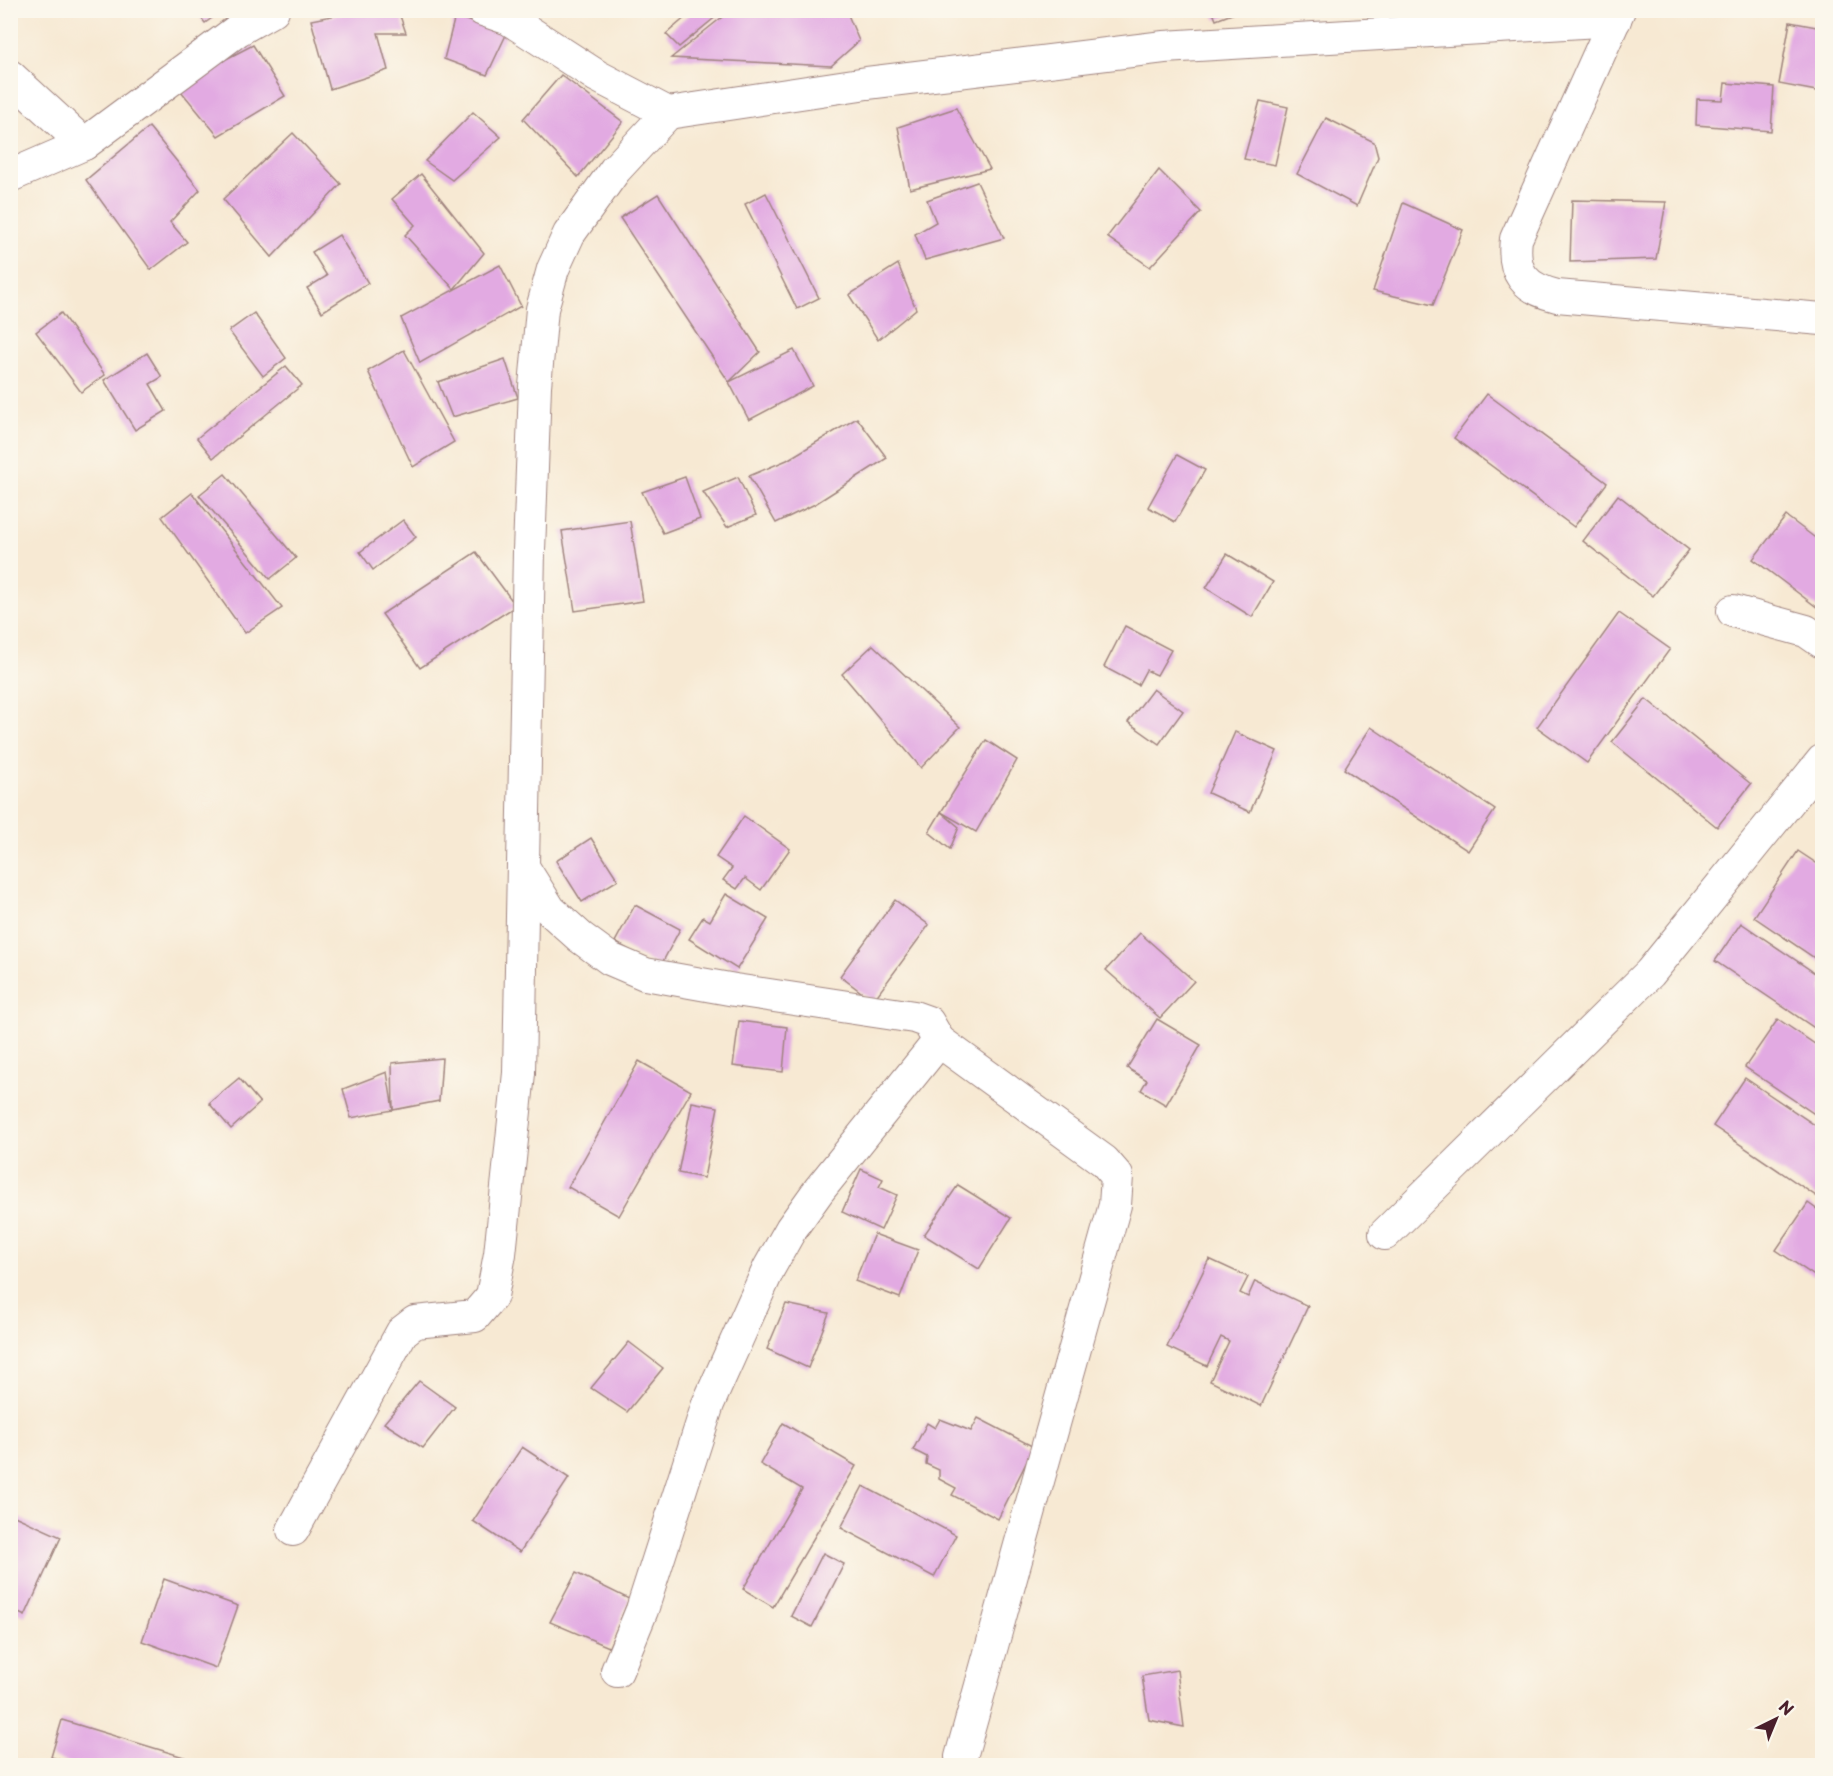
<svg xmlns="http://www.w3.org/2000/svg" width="1833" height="1776" viewBox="0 0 1833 1776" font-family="'Playpen Sans',sans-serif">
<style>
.building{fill:#e2aae2}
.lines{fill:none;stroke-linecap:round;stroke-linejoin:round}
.street-casing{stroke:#a0847f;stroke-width:34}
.street{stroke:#fff;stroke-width:32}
</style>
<rect width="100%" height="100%" fill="#fbf7ec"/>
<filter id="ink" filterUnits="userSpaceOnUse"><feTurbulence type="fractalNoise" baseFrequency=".0167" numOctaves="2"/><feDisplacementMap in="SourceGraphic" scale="12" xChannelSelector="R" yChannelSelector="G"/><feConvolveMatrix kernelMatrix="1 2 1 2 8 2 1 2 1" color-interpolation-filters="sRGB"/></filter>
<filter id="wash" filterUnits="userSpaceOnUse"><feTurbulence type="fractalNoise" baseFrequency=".008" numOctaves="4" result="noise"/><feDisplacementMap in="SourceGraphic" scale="24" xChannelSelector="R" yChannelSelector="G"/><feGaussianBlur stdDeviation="1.35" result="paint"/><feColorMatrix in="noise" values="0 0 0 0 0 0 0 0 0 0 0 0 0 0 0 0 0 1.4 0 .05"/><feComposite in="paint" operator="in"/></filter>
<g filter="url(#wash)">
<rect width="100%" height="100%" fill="#f7e9d3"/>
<g id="blocks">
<g class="building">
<polygon points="195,10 223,10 205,23"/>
<polygon points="362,10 398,10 406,33 378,33 388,70 330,89 311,20"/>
<polygon points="694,10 724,10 679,47 666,34"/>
<polygon points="731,10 846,10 859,41 831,66 671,58"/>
<polygon points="1212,10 1240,10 1240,11 1216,20"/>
<polygon points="455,16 506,35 487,75 444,59"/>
<polygon points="1790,22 1822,28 1822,92 1779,84"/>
<polygon points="253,45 285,96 218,136 176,85"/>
<polygon points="561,75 623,122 578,177 523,119"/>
<polygon points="1725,83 1774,87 1771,131 1696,125 1697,99 1723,100"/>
<polygon points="1260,101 1288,107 1275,165 1244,159"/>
<polygon points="956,108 990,169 910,189 898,127"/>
<polygon points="473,112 501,137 452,180 425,161"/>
<polygon points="1326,118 1374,142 1378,157 1357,206 1297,174"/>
<polygon points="149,127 200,190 170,222 187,242 151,270 86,180"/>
<polygon points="293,133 341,184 272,257 223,199"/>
<polygon points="1159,170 1201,212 1150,267 1107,237"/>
<polygon points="421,174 484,253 454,289 405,235 415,225 392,199"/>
<polygon points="977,182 1004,238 925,260 915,234 936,222 927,200"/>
<polygon points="766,193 819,298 797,309 745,204"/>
<polygon points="658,194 760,352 729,382 620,218"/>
<polygon points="1572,200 1666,202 1656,259 1570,262"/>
<polygon points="1403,203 1463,230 1433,305 1373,291"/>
<polygon points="339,235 368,283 322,312 307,288 327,276 312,252"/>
<polygon points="898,264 916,309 878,340 849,295"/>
<polygon points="500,265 521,306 420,363 401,318"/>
<polygon points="61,313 105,375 81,392 36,332"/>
<polygon points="254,313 286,358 263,376 229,331"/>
<polygon points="404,350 454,442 413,467 368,371"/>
<polygon points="794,350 813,386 749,420 729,382"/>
<polygon points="147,353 162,377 150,384 166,411 135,430 104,380"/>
<polygon points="505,359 518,398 452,417 438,382"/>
<polygon points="286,366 302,385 213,458 197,438"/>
<polygon points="1487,394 1607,483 1574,527 1454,438"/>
<polygon points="857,418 887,458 815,504 776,523 749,476 787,460"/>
<polygon points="1177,455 1205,470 1175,522 1148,507"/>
<polygon points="225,474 296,558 270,579 199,495"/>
<polygon points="685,477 700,519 663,533 642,492"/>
<polygon points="738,477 756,515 727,527 703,492"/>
<polygon points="192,493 282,608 245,633 162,517"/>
<polygon points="1618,495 1689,550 1653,596 1583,541"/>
<polygon points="1786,516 1822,543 1822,611 1753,559"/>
<polygon points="403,520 416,537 373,570 360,552"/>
<polygon points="630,521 643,601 575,611 562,531"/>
<polygon points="476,552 516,606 420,668 382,614"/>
<polygon points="1227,554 1273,582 1252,617 1206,588"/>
<polygon points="1619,613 1670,649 1587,763 1537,727"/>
<polygon points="1125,626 1171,650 1157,675 1146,670 1138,685 1104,667"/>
<polygon points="873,645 960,727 921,768 842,674"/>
<polygon points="1153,689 1183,711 1159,744 1128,722"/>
<polygon points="1646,699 1751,784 1717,827 1612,742"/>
<polygon points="1371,727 1495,810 1468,851 1344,769"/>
<polygon points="1235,732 1277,751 1250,812 1208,793"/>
<polygon points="986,740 1017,760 976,832 941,812"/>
<polygon points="941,812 959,827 950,849 929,832"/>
<polygon points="744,816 790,849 761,890 745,878 737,889 723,880 732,868 716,857"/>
<polygon points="591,838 618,880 582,902 556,861"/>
<polygon points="1798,851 1822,867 1822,963 1754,917"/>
<polygon points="726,894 768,919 737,969 689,939 703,917 710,921"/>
<polygon points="895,900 929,925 873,1001 840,976"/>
<polygon points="635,905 680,929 660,967 615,942"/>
<polygon points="1741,923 1822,978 1822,1033 1715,961"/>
<polygon points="1140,933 1194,981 1160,1018 1106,970"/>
<polygon points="1157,1019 1201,1045 1166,1105 1141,1090 1147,1080 1127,1068"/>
<polygon points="1778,1019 1822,1049 1822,1119 1745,1067"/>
<polygon points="739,1021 787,1027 783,1072 733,1066"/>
<polygon points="442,1058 439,1101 393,1110 392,1063"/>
<polygon points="639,1061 691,1091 619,1216 568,1187"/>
<polygon points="387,1072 393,1110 351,1118 343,1089"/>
<polygon points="239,1078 260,1103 231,1129 209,1103"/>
<polygon points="1745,1078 1822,1130 1822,1200 1713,1126"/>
<polygon points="692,1102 718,1107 704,1178 678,1173"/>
<polygon points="861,1169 883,1179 879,1187 897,1195 881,1230 842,1212"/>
<polygon points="958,1185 1011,1218 979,1269 924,1235"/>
<polygon points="1808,1203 1822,1213 1822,1281 1776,1250"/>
<polygon points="874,1234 918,1250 900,1298 855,1281"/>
<polygon points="1209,1259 1248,1277 1240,1293 1248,1297 1255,1281 1308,1306 1261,1406 1210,1381 1229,1341 1221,1337 1207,1366 1167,1347"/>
<polygon points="786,1304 829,1313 808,1368 767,1349"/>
<polygon points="629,1342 663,1368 627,1412 591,1388"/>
<polygon points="419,1381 455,1407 423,1448 384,1423"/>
<polygon points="978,1418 1034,1447 998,1519 952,1495 956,1488 939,1479 939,1470 926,1464 927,1457 913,1450 927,1423 935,1428 940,1419 971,1431"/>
<polygon points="783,1423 856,1466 773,1607 743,1589 802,1489 760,1464"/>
<polygon points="522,1447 569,1478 520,1552 473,1521"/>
<polygon points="863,1486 956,1535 934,1577 841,1528"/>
<polygon points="10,1514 61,1537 25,1616 10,1609"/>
<polygon points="823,1553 844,1564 812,1627 791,1616"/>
<polygon points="576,1573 629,1599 609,1647 550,1622"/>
<polygon points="164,1579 238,1606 216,1668 142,1641"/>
<polygon points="1177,1670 1184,1727 1149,1720 1142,1676"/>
<polygon points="62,1720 187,1758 184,1766 78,1766 51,1757"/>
</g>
</g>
</g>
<g filter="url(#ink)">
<use href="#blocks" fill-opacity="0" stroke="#a0847f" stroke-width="1.5"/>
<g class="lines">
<g class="street-casing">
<g id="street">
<polyline points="483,10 509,19 597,76 668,113 867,83 1164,47 1615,20"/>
<path d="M1619,10L1516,239C1512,273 1524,288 1557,296L1822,319"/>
<polyline points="10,76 84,144"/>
<polyline points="10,176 84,144 238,30 273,10"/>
<polyline points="1733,611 1806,631 1822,642"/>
<polyline points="525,870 550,910 580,937 610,959 645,974 735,990 914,1017 928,1022 939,1041 1104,1161 1117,1176 1115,1205 961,1757"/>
<polyline points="1385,1234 1650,973 1822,761"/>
<polyline points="293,1530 402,1332 415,1322 475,1316 492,1296 500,1254 519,1073 529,551 535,386 542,309 553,269 569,234 615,170 668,113"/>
<polyline points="617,1671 642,1610 708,1404 769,1268 791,1229 819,1190 939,1041"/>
</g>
</g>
<use href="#street" class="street"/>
</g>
</g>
<rect width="1833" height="1776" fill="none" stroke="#fbf7ec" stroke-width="36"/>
<g transform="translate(1776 1719) rotate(43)" stroke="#fbf7ec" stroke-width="4.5" paint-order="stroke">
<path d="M0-4.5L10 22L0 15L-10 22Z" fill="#4a1f2b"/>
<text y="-9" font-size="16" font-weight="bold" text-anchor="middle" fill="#4a1f2b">N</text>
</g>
</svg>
